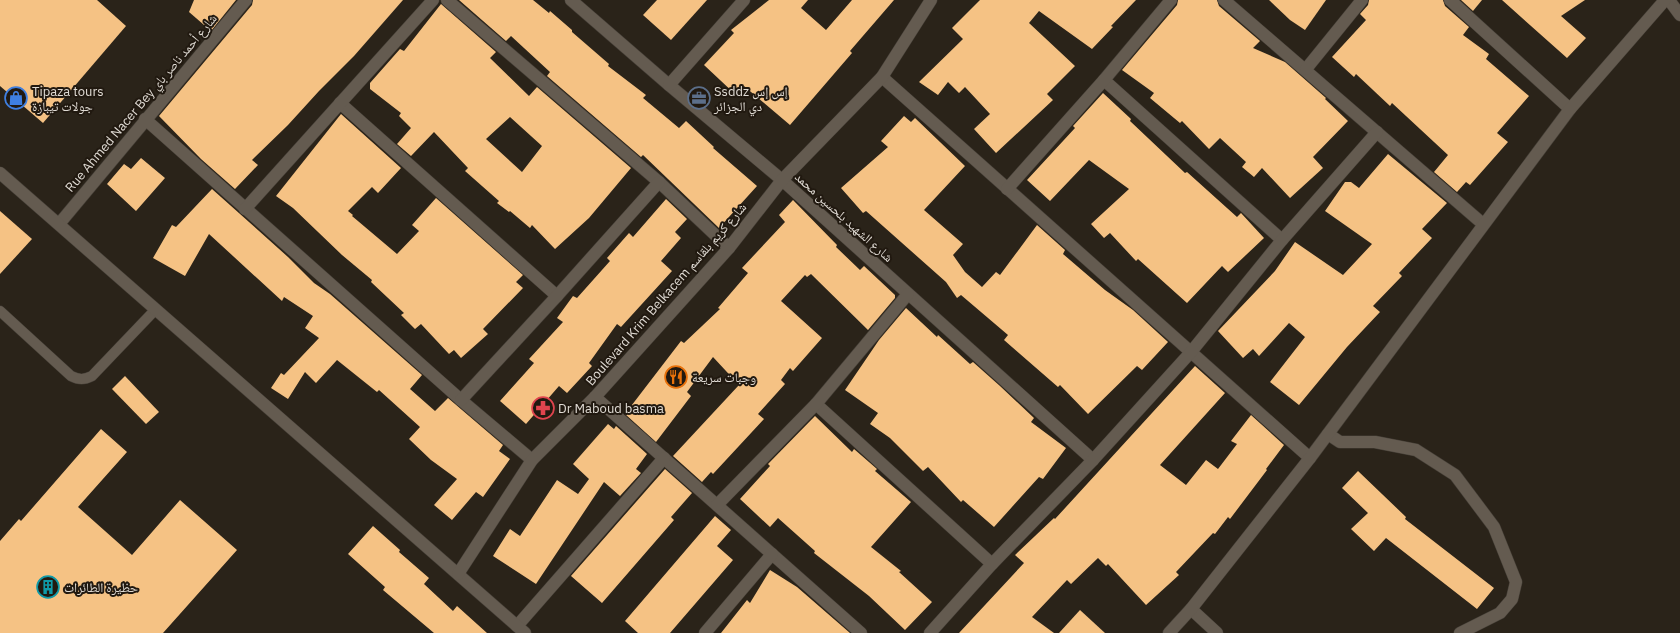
<svg xmlns="http://www.w3.org/2000/svg" width="1680" height="633" viewBox="0 0 1680 633" font-family="'IBM Plex Sans','Noto Naskh Arabic',sans-serif">
<style>
.building{fill:#f5c284;fill-rule:evenodd}
.lines{fill:none;stroke-linecap:round;stroke-linejoin:round}
.lane-casing{stroke:#443e36;stroke-width:11}
.street-casing{stroke:#443e36;stroke-width:13}
.secondary-casing{stroke:#443e36;stroke-width:13}
.lane{stroke:#645b50;stroke-width:10}
.street{stroke:#645b50;stroke-width:12}
.secondary{stroke:#645b50;stroke-width:12}
.labels{text-anchor:middle;dominant-baseline:central;stroke-width:4;stroke-linejoin:round;paint-order:stroke}
.poi-label{font-size:13px;fill:#e0dbd4;stroke:#211910;text-anchor:start}
.street-label{font-size:13px;fill:#e0dbd4;stroke:#211910}
</style>
<rect width="100%" height="100%" fill="#2a2319"/>
<g class="building">
<polygon points="0,0 97,0 126,26 43,123 0,86"/>
<polygon points="194,0 236,0 211,31 189,12"/>
<polygon points="253,0 403,0 354,56 319,91 288,125 252,160 258,165 235,189 201,159 159,116 252,5"/>
<polygon points="459,0 533,0 549,13 550,11 572,30 572,32 609,64 608,66 646,95 643,98 679,128 686,121 714,147 713,148 757,186 719,228 643,155 641,157 547,76 550,72 511,36 506,41"/>
<polygon points="657,0 707,0 671,40 643,15"/>
<polygon points="769,0 808,0 801,8 826,30 852,0 894,0 850,51 852,53 790,125 744,86 736,95 704,65 734,33 731,30"/>
<polygon points="980,0 1136,0 1111,26 1113,27 1092,49 1039,11 1029,23 1075,66 1047,94 1053,100 996,153 974,129 990,114 965,87 959,93 948,82 938,95 919,82 963,39 952,28"/>
<polygon points="1178,0 1217,0 1219,6 1260,41 1253,48 1285,62 1326,98 1325,99 1348,121 1313,157 1323,168 1290,198 1262,168 1254,177 1242,167 1246,162 1220,138 1209,149 1182,121 1180,123 1150,98 1154,93 1122,70 1177,5"/>
<polygon points="1269,0 1326,0 1305,30 1290,20"/>
<polygon points="1369,0 1443,0 1445,6 1469,27 1463,35 1489,54 1486,59 1529,96 1497,133 1508,142 1470,185 1466,182 1457,192 1434,172 1448,155 1392,103 1390,106 1356,74 1354,77 1332,57 1366,20 1360,14 1368,5"/>
<polygon points="1461,0 1482,0 1473,11"/>
<polygon points="1502,0 1585,0 1561,16 1586,38 1567,58"/>
<path d="M441,4L496,52L490,58L529,96L537,87L631,168L589,218L555,249L532,225L530,228L510,211L509,212L497,203L499,201L465,171L468,168L434,132L411,156L397,144L411,128L399,116L401,113L370,89V83L400,49L404,51ZM510,117L542,146L522,172L486,139Z"/>
<polygon points="1103,93 1131,119 1130,121 1185,173 1187,172 1237,217 1241,213 1264,238 1228,272 1222,266 1187,303 1138,259 1136,261 1110,233 1104,238 1091,224 1129,189 1089,160 1050,201 1027,180 1075,128 1073,126"/>
<polygon points="341,114 401,168 378,193 372,187 348,211 353,215 352,216 397,254 419,231 412,225 436,198 523,275 516,282 523,288 483,329 488,334 461,358 454,350 449,354 421,324 415,329 401,315 404,313 371,282 372,280 342,255 293,208 276,196"/>
<polygon points="904,116 911,122 915,118 965,166 924,210 963,244 953,255 965,272 982,287 996,272 1000,275 1037,225 1065,250 1063,254 1105,290 1133,310 1168,342 1142,370 1137,366 1088,414 1060,385 1058,387 1004,340 1008,335 961,295 957,298 946,282 866,211 863,213 841,188 888,147 881,141"/>
<polygon points="1388,154 1447,203 1422,229 1432,238 1399,273 1402,276 1373,306 1380,312 1347,347 1299,405 1270,382 1305,337 1289,323 1259,356 1253,349 1243,358 1218,331 1275,271 1295,242 1343,275 1372,244 1325,211 1345,182 1351,182 1359,188"/>
<polygon points="141,158 165,178 136,211 107,184 124,164 131,169"/>
<polygon points="212,189 288,257 314,283 330,294 422,375 410,389 435,411 448,398 503,445 499,451 510,459 483,497 476,492 452,520 434,505 457,479 431,460 409,439 420,427 379,390 377,392 337,360 316,383 305,372 288,399 271,388 281,373 284,375 319,338 305,328 313,316 284,297 282,301 209,234 185,276 153,258 172,225 176,227"/>
<polygon points="666,199 687,219 675,232 681,238 661,261 672,271 621,327 617,324 589,363 592,366 567,393 559,386 526,424 500,401 534,363 529,359 563,322 557,318 573,296 577,298 610,261 607,258 629,233 633,237"/>
<polygon points="793,200 837,245 836,247 860,270 864,266 895,295 895,298 868,330 811,274 807,277 805,275 781,301 822,338 793,371 790,368 781,380 785,384 758,414 764,419 713,474 711,472 702,482 673,456 739,385 713,357 687,392 691,396 656,442 625,414 681,341 684,343 720,309 718,308 748,273 742,268 785,222 779,215"/>
<polygon points="0,211 32,239 0,274"/>
<polygon points="906,308 937,337 938,335 970,364 973,362 1000,386 1034,418 1031,422 1066,448 1043,479 1039,477 994,527 963,500 961,502 928,467 923,471 890,438 870,424 878,413 845,390 879,340"/>
<polygon points="1195,366 1225,393 1160,465 1186,485 1206,460 1218,469 1237,444 1231,441 1251,415 1284,445 1266,469 1267,470 1230,519 1228,517 1215,534 1213,533 1176,572 1179,575 1146,605 1108,564 1106,566 1098,558 1071,584 1067,580 1032,617 1054,633 959,633 1024,563 1015,555 1054,518 1055,519"/>
<polygon points="125,376 159,412 146,424 112,389"/>
<polygon points="815,416 852,452 854,449 877,469 875,471 911,502 871,547 901,571 899,572 932,602 905,630 869,596 814,553 815,551 778,518 770,527 740,499 770,466 768,464"/>
<polygon points="608,424 614,429 616,426 647,454 636,469 641,473 620,496 604,482 536,584 493,556 510,529 520,536 557,480 578,494 589,479 573,464"/>
<polygon points="101,429 127,452 78,507 132,555 180,500 237,550 163,633 0,633 0,541 19,519 21,521"/>
<polygon points="665,469 692,493 671,517 674,520 602,603 571,576"/>
<polygon points="1358,471 1406,517 1405,519 1494,588 1477,609 1386,538 1374,551 1351,529 1368,513 1342,488"/>
<polygon points="715,516 731,530 717,546 733,560 670,633 638,633 625,621"/>
<polygon points="373,526 400,550 399,552 429,578 424,584 453,611 457,606 487,633 434,633 383,590 385,587 348,554"/>
<polygon points="770,570 797,587 850,633 721,633 747,600 750,603"/>
<polygon points="1080,610 1105,633 1059,633"/>
</g>
<g class="lines">
<g class="lane-casing">
<path id="lane" d="M0,311L71,376C79,380 84,380 92,376L156,309"/>
</g>
<g class="street-casing">
<g id="street">
<polyline points="447,0 659,182 729,248"/>
<polyline points="571,0 669,85 782,180 1093,460"/>
<polyline points="1224,0 1483,224"/>
<polyline points="1450,0 1570,109"/>
<polyline points="1306,69 1362,0"/>
<polyline points="882,77 1310,458"/>
<polyline points="1104,80 1282,240"/>
<polyline points="669,85 744,0"/>
<polyline points="340,103 557,296"/>
<polyline points="145,119 461,400 532,460"/>
<polyline points="1007,189 1104,80 1171,0"/>
<polyline points="245,209 433,0"/>
<polyline points="59,224 246,0"/>
<polyline points="595,397 861,633"/>
<polyline points="461,400 557,296 659,182"/>
<polyline points="816,404 992,564"/>
<polyline points="1328,434 1340,442 1375,442 1416,450 1455,475 1494,527 1516,582 1512,599 1500,613 1460,633"/>
<polyline points="717,505 816,404 908,294"/>
<polyline points="1191,609 1217,633"/>
<polyline points="517,626 664,458"/>
<polyline points="705,633 772,554"/>
<polyline points="930,633 992,564 1093,460 1191,352 1282,240 1377,132"/>
</g>
</g>
<g class="secondary-casing">
<g id="secondary">
<polyline points="1669,0 1680,15"/>
<polyline points="0,173 525,633"/>
<polyline points="458,574 532,460 595,397 729,248 782,180 882,77 931,0"/>
<polyline points="1169,633 1191,609 1310,458 1570,109 1665,0"/>
</g>
</g>
<use href="#lane" class="lane"/>
<use href="#street" class="street"/>
<use href="#secondary" class="secondary"/>
</g>
<defs>
<g id="shop-ring" transform="scale(1.15)"><circle r="9.5" fill="#211910" stroke="#3f7fe0" stroke-width="1.5"/><path d="M-5-2.5h2.3a2.7 3.5 0 0 1 5.4 0H5L5.5 6h-11ZM-1.5-2.5h3a1.5 2.3 0 0 0-3 0Z" fill="#3f7fe0"/></g>
<g id="office-ring" transform="scale(1.15)"><circle r="9.5" fill="#211910" stroke="#5c6f8a" stroke-width="1.5"/><path d="M-6-3h4V-5.5h4V-3h4V5H-6ZM-1-4.5V-3h2v-1.5ZM-6 0V1H6V0Z" fill="#5c6f8a"/></g>
<g id="restaurant-ring" transform="scale(1.15)"><circle r="9.5" fill="#211910" stroke="#e8710a" stroke-width="1.5"/><path d="M-5-6h1v4h1v-4h1v4h1v-4h1v5L-1.5 .5V6h-2V.5L-5-1ZM5-6V6H3V1.5H1.5Q1.5-4 5-6Z" fill="#e8710a"/></g>
<g id="pharmacy-ring" transform="scale(1.15)"><circle r="9.5" fill="#211910" stroke="#e0444e" stroke-width="1.5"/><path d="M-2-6h4v4h4v4h-4v4h-4v-4h-4v-4h4Z" fill="#e0444e"/></g>
<g id="building-ring" transform="scale(1.15)"><circle r="9.5" fill="#211910" stroke="#0f9aa8" stroke-width="1.5"/><path d="M-4-6H4V6H1V3H-1V6H-4ZM-2.5-4.3h1.7v1.8h-1.7ZM.8-4.3h1.7v1.8H.8ZM-2.5-1h1.7V.8h-1.7ZM.8-1h1.7V.8H.8Z" fill="#0f9aa8"/></g>
</defs>
<g fill-rule="evenodd">
<use href="#shop-ring" x="16" y="98"/>
<use href="#office-ring" x="699" y="98"/>
<use href="#restaurant-ring" x="676" y="377"/>
<use href="#pharmacy-ring" x="543" y="408"/>
<use href="#building-ring" x="48" y="587"/>
</g>
<g class="labels">
<g class="poi-label">
<text x="32" y="91">Tipaza tours<tspan x="32" dy="15">جولات تيبازة</tspan></text>
<text x="714" y="91">Ssddz إس إس<tspan x="714" dy="15">دي الجزائر</tspan></text>
<text x="692" y="377">وجبات سريعة</text>
<text x="558" y="408">Dr Maboud basma</text>
<text x="64" y="587">حظيرة الطائرات</text>
</g>
<g class="street-label">
<text transform="translate(141 103) rotate(-50)">Rue Ahmed Nacer Bey شارع أحمد ناصر باي</text>
<text transform="translate(844 217) rotate(42)">شارع الشهيد بلحسين محمد</text>
<text transform="translate(666 294) rotate(-49)">Boulevard Krim Belkacem شارع كريم بلقاسم</text>
</g>
</g>
</svg>
